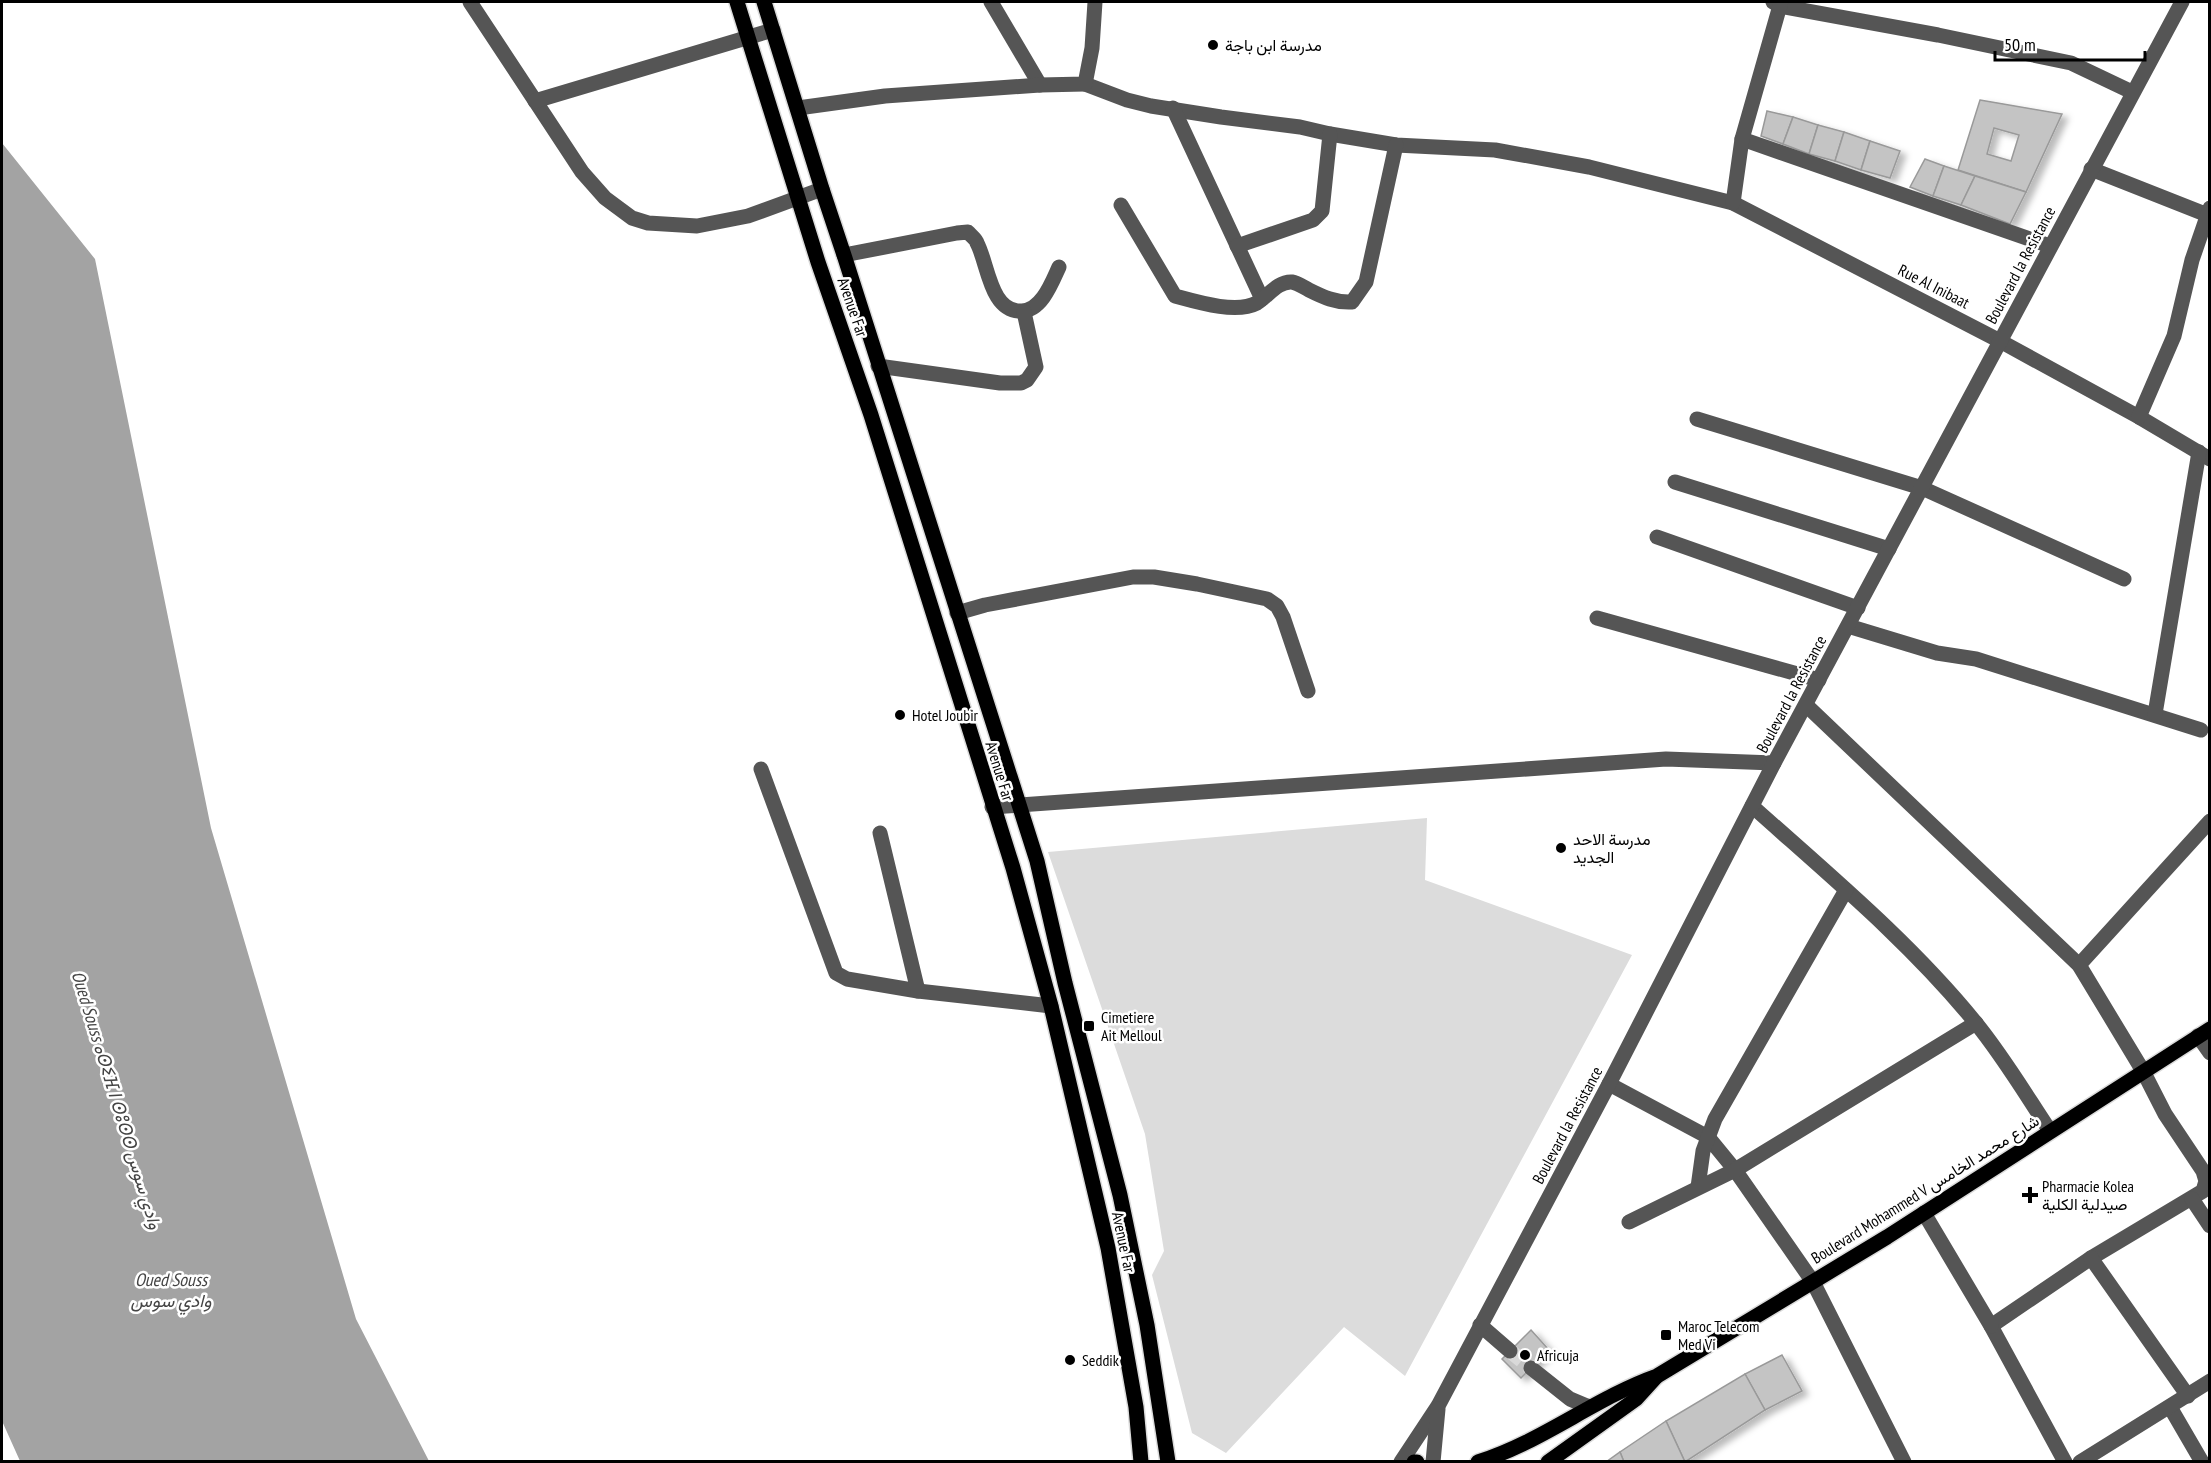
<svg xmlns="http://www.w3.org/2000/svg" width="2211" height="1463" viewBox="0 0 2211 1463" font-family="'PT Sans Narrow',Vazirmatn,'Noto Sans Tifinagh',sans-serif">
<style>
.green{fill:#dcdcdc}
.water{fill:#a3a3a3}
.building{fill:#c4c4c4;stroke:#999;stroke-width:1.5;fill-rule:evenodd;filter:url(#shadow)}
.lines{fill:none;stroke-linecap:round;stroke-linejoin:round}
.minor-tunnel{stroke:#d9d9d9;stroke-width:15;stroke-dasharray:15 8;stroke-linecap:butt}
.major-casing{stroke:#dbdbdb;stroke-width:18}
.minor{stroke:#555;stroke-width:15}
.major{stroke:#000;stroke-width:15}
.poi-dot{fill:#000;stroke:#fff;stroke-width:2}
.labels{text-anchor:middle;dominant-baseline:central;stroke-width:5;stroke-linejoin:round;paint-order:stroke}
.poi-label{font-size:16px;fill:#000;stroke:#fff;text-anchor:start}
.street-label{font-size:16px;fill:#000;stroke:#fff}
.water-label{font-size:18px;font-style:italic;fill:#444;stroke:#fff}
</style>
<defs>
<filter id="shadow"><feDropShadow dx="6" dy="4" stdDeviation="3" flood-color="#0004"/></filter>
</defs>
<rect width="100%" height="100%" fill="#fff"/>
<polygon class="green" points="1427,818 1425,880 1632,955 1405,1376 1344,1327 1226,1453 1192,1433 1152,1275 1164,1251 1145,1134 1048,852"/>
<polygon class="water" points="2,143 95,259 211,828 356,1319 429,1461 20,1461 2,1421"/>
<g class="building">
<path d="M1980,100L2062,114L2026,192L1958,170ZM1994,128L2019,135L2011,161L1987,154Z"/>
<polygon points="1767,111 1793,117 1783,144 1761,136"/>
<polygon points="1793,117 1818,125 1809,154 1783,144"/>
<polygon points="1818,125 1844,132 1835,161 1809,154"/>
<polygon points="1844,132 1870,141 1861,170 1835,161"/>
<polygon points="1870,141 1900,151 1890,178 1861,170"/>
<polygon points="1925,159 1944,166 1933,196 1910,187"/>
<polygon points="1944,166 1975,176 1961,205 1933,196"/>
<polygon points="1975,176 2026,192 2010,224 1961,205"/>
<polygon points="1531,1330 1549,1350 1521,1378 1502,1359"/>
<polygon points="1782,1355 1802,1391 1765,1410 1745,1374"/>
<polygon points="1745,1374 1765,1410 1685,1462 1666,1421"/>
<polygon points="1666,1421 1685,1462 1624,1462 1620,1452"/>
<polygon points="1620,1452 1624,1462 1606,1462"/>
</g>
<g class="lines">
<polyline class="minor-tunnel" points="1510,1351 1531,1368"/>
<g class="major-casing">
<g id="major">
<polyline points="737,2 818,262 871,415 1013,868 1051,1006 1108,1248 1136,1407 1141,1462"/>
<polyline points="764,2 822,189 844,255 1037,861 1065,983 1120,1195 1147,1325 1168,1462"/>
<polyline points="1414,1462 1417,1462"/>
<path d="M1478,1462C1542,1442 1595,1398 1657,1376L1887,1237L2210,1029"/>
<polyline points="1548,1462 1636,1399 1656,1377"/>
</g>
</g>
<g class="minor">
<polyline points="470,2 582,172 605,198 632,218 648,223 697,226 748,216 822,189"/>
<polyline points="991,2 1040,85"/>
<polyline points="1773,2 1780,6 1938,35 2071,63 2132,92"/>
<polyline points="1085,84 1127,100 1151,106 1221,117 1300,127 1330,134 1396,145 1495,150 1589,167 1733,203 2000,341 2139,417 2210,459"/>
<polyline points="535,101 773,30"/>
<polyline points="798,108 885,96 1040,85 1085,84 1092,48 1095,2"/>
<polyline points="1173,108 1262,299"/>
<polyline points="1742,139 2050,246"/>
<polyline points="2091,169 2210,216"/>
<polyline points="1733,203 1742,139 1781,2"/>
<path d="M1121,205L1175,296C1197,302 1236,314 1257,303C1268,296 1278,281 1292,282C1298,283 1303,287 1309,290C1323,297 1336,303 1352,302L1366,282L1396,145"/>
<polyline points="1237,246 1313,220 1322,211 1330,134"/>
<path d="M844,255L957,233L968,232C971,236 976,239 977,243C988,263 990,313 1022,311C1042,310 1052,282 1059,267"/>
<polyline points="878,366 1000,383 1021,383 1027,380 1036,367 1024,312"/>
<polyline points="2139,417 2174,336 2192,260 2210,208"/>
<polyline points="1697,419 1922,488 2124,579"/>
<polyline points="1675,482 1889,549"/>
<polyline points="1657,537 1858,608"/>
<polyline points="957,613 985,605 1133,577 1154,577 1197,584 1267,599 1277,606 1283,617 1308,691"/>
<polyline points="1597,618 1819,680"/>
<polyline points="1848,626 1937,653 1976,659 2201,730"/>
<polyline points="1806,705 2079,965 2143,1071 2165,1114 2203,1171 2206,1181 2203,1191 2091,1258 1991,1326 2065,1462"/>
<polyline points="2155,714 2199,452"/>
<polyline points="761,769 836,973 847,979 918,991 1051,1006"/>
<path d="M1752,806C1829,875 1910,942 1975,1022C2003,1056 2026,1095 2050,1131"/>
<polyline points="992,807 1666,759 1774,763"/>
<polyline points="880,833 918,991"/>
<polyline points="2079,965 2210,821"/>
<polyline points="2198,1036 2210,1053"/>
<polyline points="1609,1084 1708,1137 1735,1170 1813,1282 1904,1462"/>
<polyline points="1698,1187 1703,1151 1715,1119 1846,890"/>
<polyline points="2192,1199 2210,1226"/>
<polyline points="1924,1213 1991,1326"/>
<polyline points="1629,1222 1735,1170 1976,1023"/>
<polyline points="2091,1258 2188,1396"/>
<polyline points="1480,1325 1510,1351"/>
<polyline points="1531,1368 1570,1399 1589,1407"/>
<polyline points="2170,1407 2202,1462"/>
<polyline points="1401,1462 1438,1406 1609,1084 1774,763 2182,2"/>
<polyline points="1433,1462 1438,1409"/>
<polyline points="2080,1462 2210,1381"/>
</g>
<use href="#major" class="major"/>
</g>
<g class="poi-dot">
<circle cx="1213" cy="45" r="6"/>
<circle cx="900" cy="715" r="6"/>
<circle cx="1561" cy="848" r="6"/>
<rect x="1083" y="1020" width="12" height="12" rx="3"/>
<path d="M2027 1186h6v6h6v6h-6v6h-6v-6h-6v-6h6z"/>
<rect x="1660" y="1329" width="12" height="12" rx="3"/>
<circle cx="1525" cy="1355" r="6"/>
<circle cx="1070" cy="1360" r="6"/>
</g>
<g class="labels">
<g class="poi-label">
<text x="1225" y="45">مدرسة ابن باجة</text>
<text x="912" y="715">Hotel Joubir</text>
<text x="1573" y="839">مدرسة الاحد<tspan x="1573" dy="18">الجديد</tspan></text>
<text x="1101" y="1017">Cimetiere<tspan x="1101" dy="18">Ait Melloul</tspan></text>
<text x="2042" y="1186">Pharmacie Kolea<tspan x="2042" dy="18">صيدلية الكلية</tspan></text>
<text x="1678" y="1326">Maroc Telecom<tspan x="1678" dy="18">Med Vi</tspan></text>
<text x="1537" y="1355">Africuja</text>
<text x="1082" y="1360">Seddik</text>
</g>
<g class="street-label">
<text transform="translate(2020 265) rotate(-62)">Boulevard la Resistance</text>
<text transform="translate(1934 286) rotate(27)">Rue Al Inibaat</text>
<text transform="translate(853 307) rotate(71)">Avenue Far</text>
<text transform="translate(1791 694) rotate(-62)">Boulevard la Resistance</text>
<text transform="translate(1000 771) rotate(73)">Avenue Far</text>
<text transform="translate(1567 1125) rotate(-62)">Boulevard la Resistance</text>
<text transform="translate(1925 1189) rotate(-32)">Boulevard Mohammed V شارع محمد الخامس</text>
<text transform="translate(1124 1242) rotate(78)">Avenue Far</text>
</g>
<g class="water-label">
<text transform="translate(117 1100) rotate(73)">Oued Souss ⴰⵙⵉⴼ ⵏ ⵙⵓⵙⵙ وادي سوس</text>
<text x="171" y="1279">Oued Souss<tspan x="171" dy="21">وادي سوس</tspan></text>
</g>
</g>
<rect width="2211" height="1463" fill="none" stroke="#000000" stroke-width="6"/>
<path d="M1995 51v9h150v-9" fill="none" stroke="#000000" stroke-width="3"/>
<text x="2004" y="51" font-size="18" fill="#000000" stroke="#ffffff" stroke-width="4.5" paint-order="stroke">50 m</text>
</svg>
